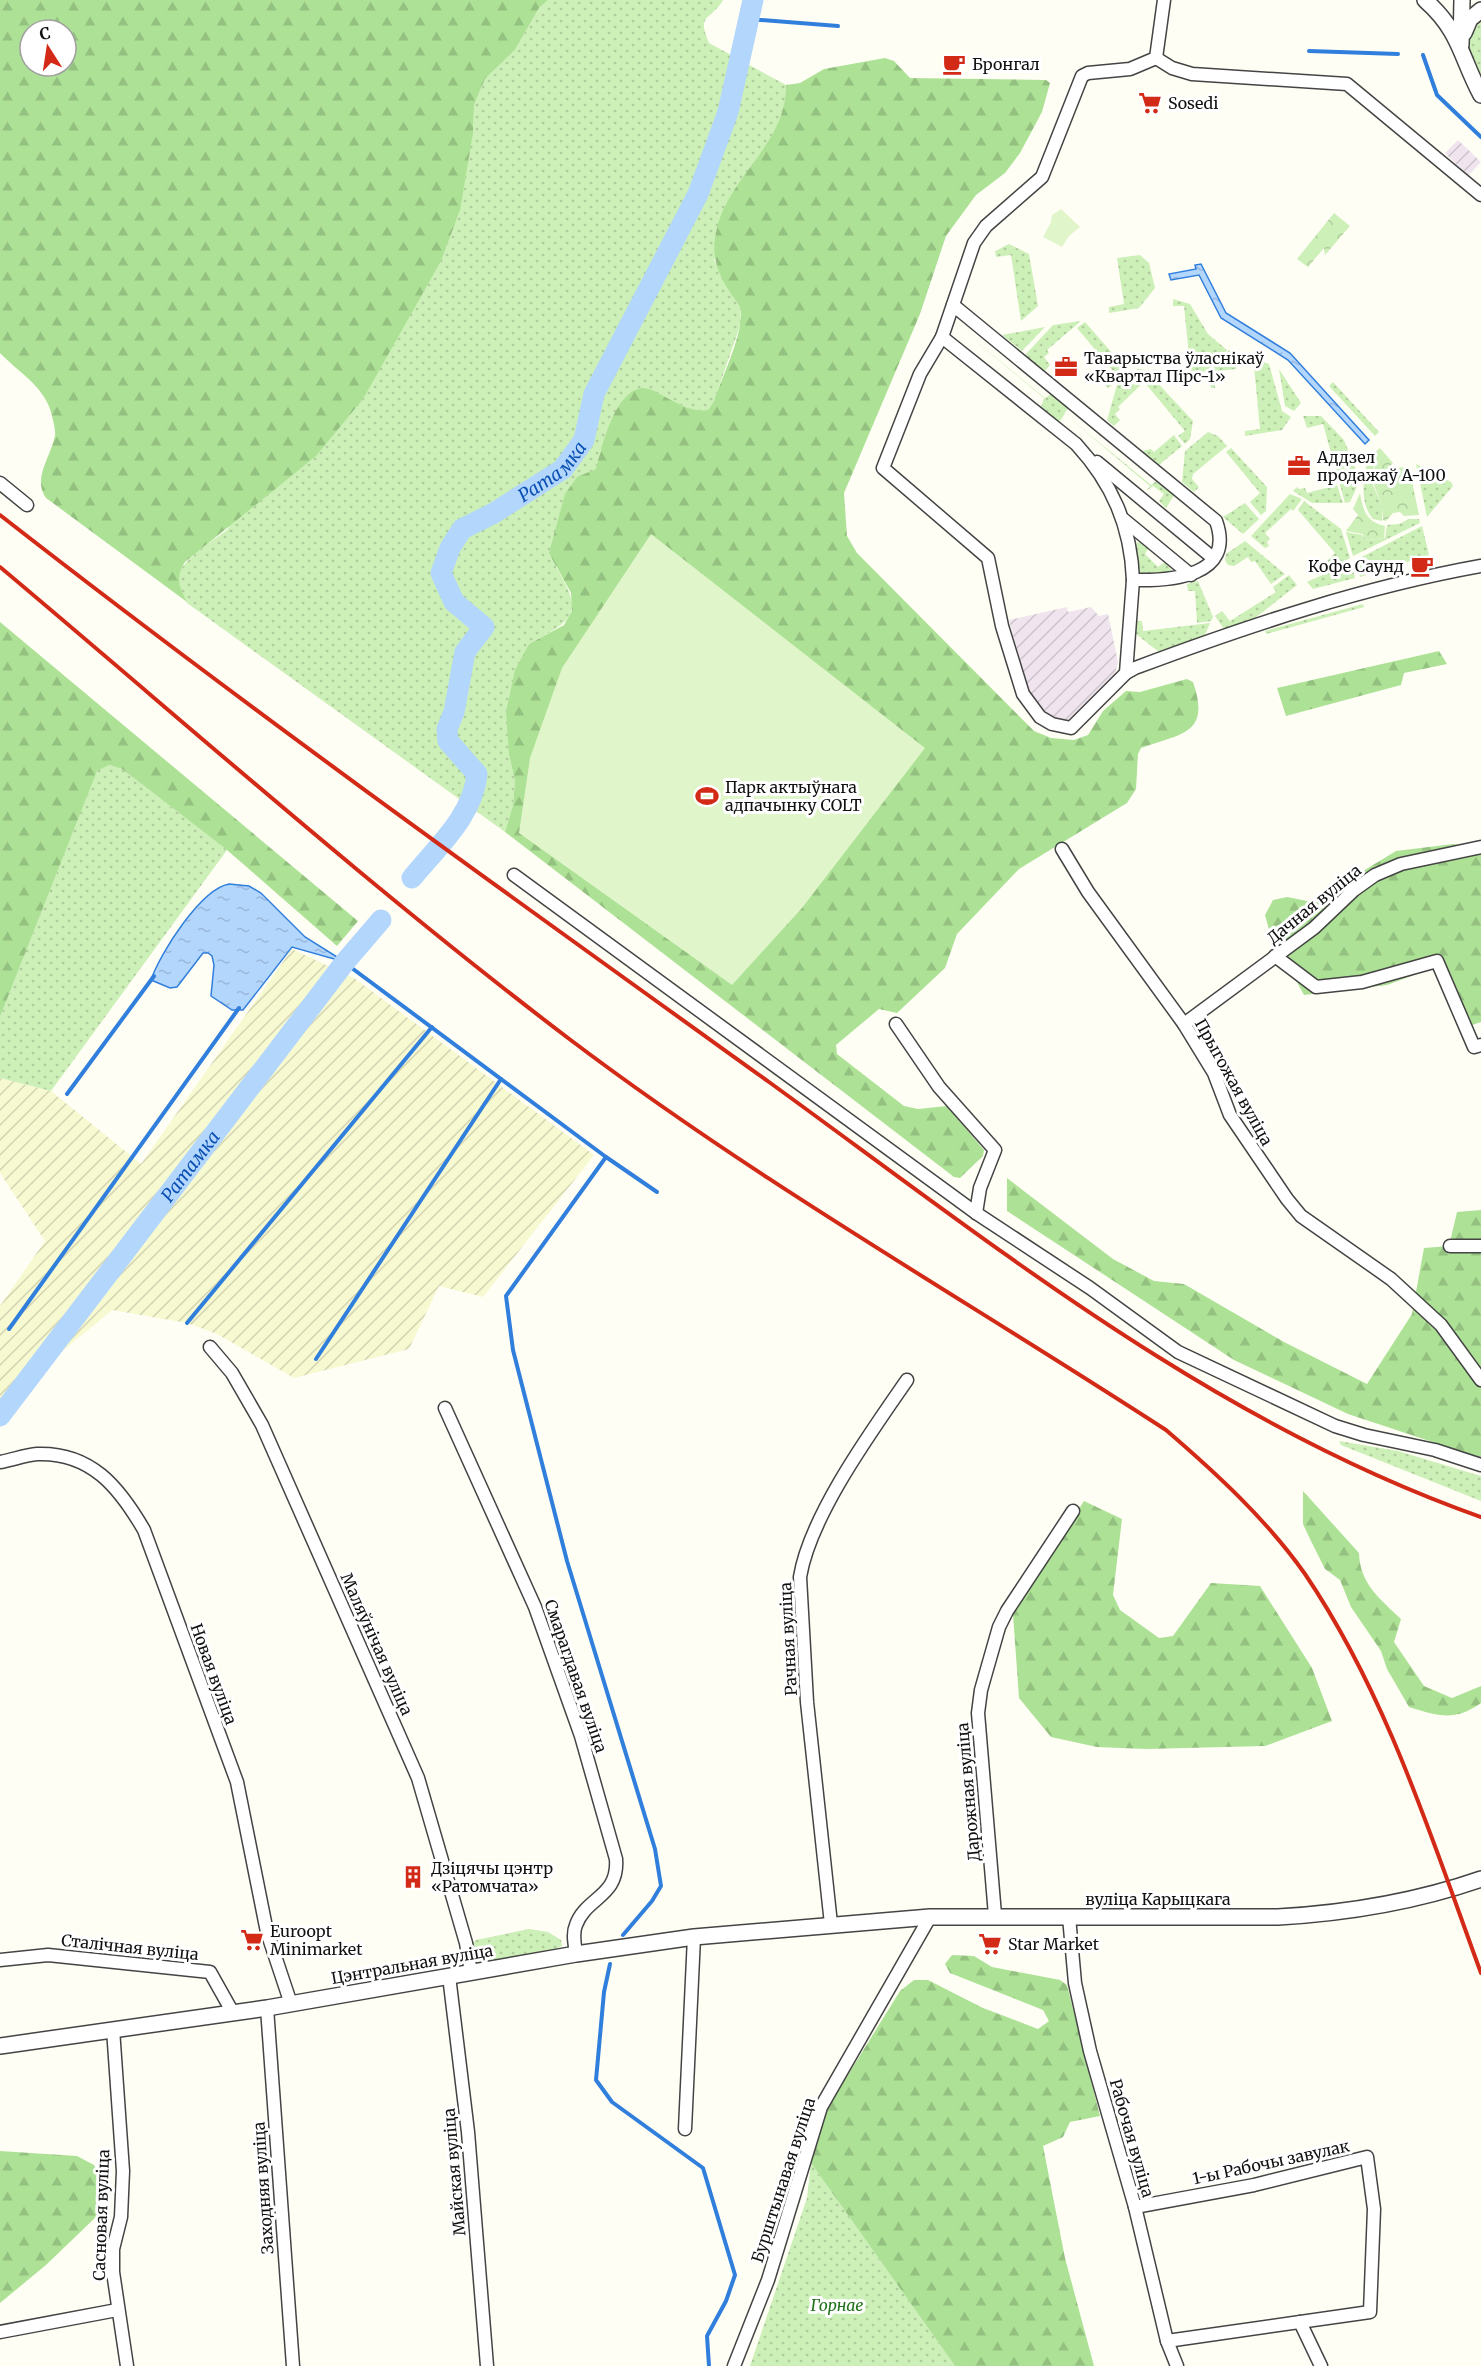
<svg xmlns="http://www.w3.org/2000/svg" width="1481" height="2366" viewBox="0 0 1481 2366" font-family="Merriweather,serif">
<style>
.industrial{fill:url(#industrial-furrows)}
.farmland{fill:url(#farmland-furrows)}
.grass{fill:url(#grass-dots)}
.forest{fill:url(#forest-firs);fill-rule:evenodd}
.park{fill:url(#park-crowns)}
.pitch{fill:#e1f5cb}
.water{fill:url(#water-ripples);stroke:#317fdc;stroke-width:1.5}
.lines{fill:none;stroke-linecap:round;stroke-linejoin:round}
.stream{stroke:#317fdc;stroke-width:4}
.river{stroke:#b3d6fd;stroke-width:21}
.minor-casing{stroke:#444;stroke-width:15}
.tertiary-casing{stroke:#444;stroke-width:18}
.minor{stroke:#fff;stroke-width:12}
.tertiary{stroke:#fff;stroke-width:15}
.rail{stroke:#d22a17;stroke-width:4}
.labels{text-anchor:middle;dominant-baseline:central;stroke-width:6;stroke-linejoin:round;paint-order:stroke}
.poi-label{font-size:16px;fill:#111;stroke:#fff;text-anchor:start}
.street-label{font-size:16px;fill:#111;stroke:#fff}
.park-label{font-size:16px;font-style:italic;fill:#1d7218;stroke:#fff}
.water-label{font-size:18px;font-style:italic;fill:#0a50b3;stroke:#fff}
</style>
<defs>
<pattern id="industrial-furrows" width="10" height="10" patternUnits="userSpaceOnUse" patternTransform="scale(1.5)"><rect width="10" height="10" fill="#f0e5ef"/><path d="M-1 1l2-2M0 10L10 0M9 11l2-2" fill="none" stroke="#cdc3cc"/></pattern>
<pattern id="farmland-furrows" width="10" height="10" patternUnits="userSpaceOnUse" patternTransform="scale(1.5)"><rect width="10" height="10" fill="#f7f9d0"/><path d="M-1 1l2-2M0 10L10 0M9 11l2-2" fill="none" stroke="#d3d4b2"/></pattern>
<pattern id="grass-dots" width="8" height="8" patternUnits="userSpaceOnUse" patternTransform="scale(1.5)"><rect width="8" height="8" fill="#cdefb8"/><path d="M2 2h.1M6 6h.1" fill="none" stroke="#afcc9d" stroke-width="1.8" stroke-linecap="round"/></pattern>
<pattern id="forest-firs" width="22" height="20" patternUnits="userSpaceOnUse" patternTransform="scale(1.5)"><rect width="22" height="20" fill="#ade296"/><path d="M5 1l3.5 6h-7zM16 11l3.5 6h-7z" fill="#94c180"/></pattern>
<pattern id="park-crowns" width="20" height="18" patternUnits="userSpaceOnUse" patternTransform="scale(1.5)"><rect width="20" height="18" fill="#cdefb8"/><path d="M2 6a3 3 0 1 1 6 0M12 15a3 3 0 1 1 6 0" fill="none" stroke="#afcc9d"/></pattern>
<pattern id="water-ripples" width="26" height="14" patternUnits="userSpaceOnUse" patternTransform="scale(1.5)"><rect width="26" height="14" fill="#b3d6fd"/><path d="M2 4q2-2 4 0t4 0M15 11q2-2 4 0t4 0" fill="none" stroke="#99b7d8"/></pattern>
</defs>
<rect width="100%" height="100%" fill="#fffef5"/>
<g class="industrial">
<polygon points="1458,140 1481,162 1468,176 1445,153"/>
<polygon points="1067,607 1068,612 1091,607 1099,616 1108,614 1118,662 1115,674 1109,682 1092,697 1076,718 1069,720 1055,718 1036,705 1029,695 1009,620"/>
</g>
<polygon class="farmland" points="292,949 354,978 594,1155 483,1297 439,1286 409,1349 294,1378 217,1334 187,1323 112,1310 0,1403 0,1306 45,1241 0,1173 0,1078 51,1091 141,1164"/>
<g class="grass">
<path d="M548,0H723C711,21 696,13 709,43L786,85V99L781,119L714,260L740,308L741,323L714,401L708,410L696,412L645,388L601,449L596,469L556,567C585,615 574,619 529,644L509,755L515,781L513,805L505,832L187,603C184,596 178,588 178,580C176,563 214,540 227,530L473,133L474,105L485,79L515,50L539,8Z"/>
<path d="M1481,17V78C1468,56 1460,37 1481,17Z"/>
<polygon points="1009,244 1029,254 1038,306 1021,321 1011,255 996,257 995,251"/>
<polygon points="1140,255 1149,263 1155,288 1139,308 1109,313 1109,307 1124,304 1117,258"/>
<polygon points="1173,299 1190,304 1208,334 1227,350 1208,371 1187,374 1186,367 1190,366 1184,306 1173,306"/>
<polygon points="1081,321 1047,350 1049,353 1044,357 1050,365 1045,371 1025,355 1053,325"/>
<polygon points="1085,322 1121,363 1116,382 1108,388 1102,381 1113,371 1077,328"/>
<polygon points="1045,327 1022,351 1002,335"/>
<polygon points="967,334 1045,398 1053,393 1069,406 1061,420 1058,421 1041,407 1044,398"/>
<polygon points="1229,350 1235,352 1236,369 1218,371 1218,375 1214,376 1215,388 1211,388 1209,373"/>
<polygon points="1237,354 1269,364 1282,411 1291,417 1282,430 1245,436 1245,431 1260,429 1254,366 1238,367"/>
<polygon points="1138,369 1146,370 1150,376 1118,407 1120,409 1115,414 1120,420 1114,426 1107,420 1117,385"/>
<polygon points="1279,369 1301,403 1294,411 1285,406"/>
<polygon points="1152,377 1193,421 1190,439 1185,444 1178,436 1185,431 1145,383"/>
<polygon points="1333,382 1379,432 1375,436 1329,386"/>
<polygon points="1067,416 1151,485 1158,480 1175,494 1166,508 1159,501 1164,494 1153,486 1146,491 1150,486"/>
<polygon points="1303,416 1321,416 1344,440 1360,480 1350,502 1345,503 1323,424 1307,428"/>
<polygon points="1208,432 1218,436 1227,446 1193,474 1192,479 1199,487 1194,492 1182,482 1185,451"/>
<polygon points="1174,435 1182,446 1159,465 1142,451 1151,449 1154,452"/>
<polygon points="1231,448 1267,487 1266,511 1261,515 1250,502 1260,493 1226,452"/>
<path d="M1369,455L1374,460L1373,485L1382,506V521L1373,519C1358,501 1364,475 1369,455Z"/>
<polygon points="1416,464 1451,482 1453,486 1427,517"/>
<polygon points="1337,485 1343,503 1312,503 1293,491 1297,487 1299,489 1305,488 1307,493"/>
<polygon points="1290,494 1302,499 1293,511 1291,509 1265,533 1270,539 1267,542 1269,546 1265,548 1251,536"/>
<polygon points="1304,501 1341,529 1350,558 1331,568 1325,563 1335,553 1298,510"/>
<polygon points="1245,503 1259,519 1243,534 1223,517"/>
<polygon points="1409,519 1419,519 1420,523 1353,556 1346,532 1362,535 1368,540 1385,538 1387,525 1399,524"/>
<polygon points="1422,526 1429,555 1360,577 1354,561"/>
<polygon points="1245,541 1285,574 1271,584 1255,561 1251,562 1248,557 1234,566 1228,565 1225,560 1226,554"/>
<polygon points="1138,542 1149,547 1145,554 1158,567 1165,562 1173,572 1144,575 1139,572 1135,546"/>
<polygon points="1351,562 1355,578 1313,589 1307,582"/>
<polygon points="1289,575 1297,585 1255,618 1224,629 1215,616 1222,611 1230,621 1276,592 1273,587"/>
<polygon points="1198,581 1213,617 1211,621 1197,623 1195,591 1188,591 1187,584"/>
<polygon points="1363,604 1364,607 1266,634 1265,631"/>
<polygon points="1137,621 1142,621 1143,631 1210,623 1204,637 1159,652 1136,634"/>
<polygon points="109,765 122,769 227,850 51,1091 0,1078 0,1017 97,770"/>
<polygon points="1339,1441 1398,1451 1481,1476 1481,1501 1341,1445"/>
<polygon points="529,1929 548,1932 561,1940 562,1946 551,1951 483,1964 475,1960 473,1943 476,1940"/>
<polygon points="811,2163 955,2366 750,2366 807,2198"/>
</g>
<g class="forest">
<path d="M0,0H548L539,8L515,50L485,79L474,105L473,133L460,210L441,261L363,399L316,456L185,562C175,579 179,586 187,602L46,498C32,479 51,456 55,436C56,429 52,416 50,409C42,385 17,371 0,353ZM30,30H66V66H30Z"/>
<path d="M885,58L894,61L910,78L1046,80L1050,83L1042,112L1020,153L1005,173L976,195L946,236L920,314L844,493L847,536L857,553L1034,731L1051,738L1074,740L1088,735L1103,711L1126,691L1140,692L1187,679L1193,682C1211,734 1182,733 1141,748L1138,754L1136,789L1127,803L1019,869L957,934L945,968L897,1013L879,1009L836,1045L837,1054L904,1106L918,1109L947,1106L984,1150L983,1156L960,1178L954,1177L505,832L513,805L515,781L509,755L506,712L515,670L529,644L564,625L572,611L571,593L549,553L565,494L577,477L596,469C602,446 615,390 643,388C652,388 664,397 673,401C685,407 694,412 708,410L714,401C721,379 746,329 740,308C738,302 731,295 728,289C715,268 711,252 717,228C730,175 787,143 786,85L800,83L824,69Z"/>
<polygon points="0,622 358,921 337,946 227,850 122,769 109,765 97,771 0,1017"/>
<polygon points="1439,651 1447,664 1404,673 1401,685 1286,716 1277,688"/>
<polygon points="1453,844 1481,847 1481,1022 1469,1026 1436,967 1387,985 1304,995 1270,933 1265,915 1273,900 1287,897 1312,902 1396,851"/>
<polygon points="1007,1178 1113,1259 1154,1281 1184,1284 1284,1342 1367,1384 1412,1314 1424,1248 1449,1246 1457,1212 1481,1210 1481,1458 1348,1414 1234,1360 1007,1211"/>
<path d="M1303,1491L1359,1553C1360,1584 1380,1599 1401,1619L1394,1642L1424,1686L1452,1698L1481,1686V1703C1454,1722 1438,1716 1409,1707L1387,1669L1381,1651L1351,1607L1340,1580L1325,1569L1311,1541L1303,1524Z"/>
<polygon points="1084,1501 1122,1519 1113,1595 1120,1610 1159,1638 1173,1636 1211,1583 1260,1586 1312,1668 1332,1721 1265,1746 1146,1749 1097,1747 1051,1737 1019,1698 1013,1614"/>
<polygon points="952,1955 974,1956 992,1967 1060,1980 1067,1985 1100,2116 1070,2122 1063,2137 1043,2146 1065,2258 1094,2366 955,2366 811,2163 828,2107 900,1991 914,1980 928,1980 983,2008 1038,2029 1049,2021 1043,2010 950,1973 945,1964"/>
<polygon points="0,2151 77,2156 94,2165 99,2175 100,2205 96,2217 46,2265 0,2303"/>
</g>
<g class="park">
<polygon points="1334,213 1350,226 1325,255 1324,248 1308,267 1297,259"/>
<polygon points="1380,448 1393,463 1390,466 1391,468 1409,467 1419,515 1404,516 1400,512 1393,513 1386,521 1383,520 1382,506 1374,485 1375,460 1371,455"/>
<path d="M1360,493C1363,510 1366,522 1385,526L1384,538L1368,540L1362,534L1346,531L1358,515L1353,509Z"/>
</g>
<g class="pitch">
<polygon points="1061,209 1080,227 1069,236 1062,247 1043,237 1051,222 1052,215"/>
<polygon points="651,534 925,748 802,908 732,985 519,833 530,758 562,668"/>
</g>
<g class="water">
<polygon points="1201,264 1226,313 1290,353 1369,440 1365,444 1288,360 1221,318 1199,275 1171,280 1169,274 1196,269 1195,265"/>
<path d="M229,884L249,886L261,893L305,937L345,962L292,947L243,1010H232L211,996L214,965L212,956L208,953H203L177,987L170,988L151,980C160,953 201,889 229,884Z"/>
</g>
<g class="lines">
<g class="stream">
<polyline points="748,19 838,26"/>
<polyline points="1309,51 1398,54"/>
<polyline points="1423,55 1437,95 1481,137"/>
<polyline points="341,960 606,1157 506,1296 513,1350 567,1561 655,1849 661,1886 652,1901 623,1935"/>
<polyline points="67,1094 154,976"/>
<polyline points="606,1157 657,1192"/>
<polyline points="187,1323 432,1027"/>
<polyline points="9,1329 239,1008"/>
<polyline points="316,1359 501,1079"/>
<polyline points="610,1964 604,1992 596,2080 612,2102 703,2168 735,2275 726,2301 707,2336 709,2366"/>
</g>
<g class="river">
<path id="s1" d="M412,878C438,846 473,816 477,774L448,741L447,729L454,712L465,652L484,627L454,602L441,573L450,548L462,529L494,513L563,469L584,440L594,394L698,194L728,112L753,0"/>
<path id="s2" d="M0,1416L345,962L381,920"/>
</g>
<g class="minor-casing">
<g id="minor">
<path d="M1164,0L1156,58L1130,69L1088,73L1082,76L1042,177L986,226L974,243L942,337L920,374L883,468L988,558L1002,626L1023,694L1040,717L1052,724L1071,728L1126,673L1135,668C1247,626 1364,587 1481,566"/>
<polyline points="1156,58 1172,68 1192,74 1347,84 1481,195"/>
<path d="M942,337L1076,444C1112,483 1131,526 1133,580C1170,581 1236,577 1216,521L953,305"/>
<polyline points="1097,462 1213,558"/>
<polyline points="0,483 27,505"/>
<polyline points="1123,519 1191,575"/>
<polyline points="1126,673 1133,580"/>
<polyline points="1062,849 1088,892 1184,1024 1214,1073 1230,1115 1287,1199 1301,1216 1391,1279 1441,1325 1481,1380"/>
<polyline points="514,875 976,1213 1090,1288 1178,1352 1335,1426 1364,1435 1435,1450 1481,1465"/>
<polyline points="1275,956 1316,987 1362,982 1437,961 1474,1047 1481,1045"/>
<polyline points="896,1024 939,1087 995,1150 980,1188 976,1213"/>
<polyline points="1184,1024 1314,928 1354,890 1375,875 1401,864 1481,847"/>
<polyline points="1450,1246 1481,1246"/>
<polyline points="210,1347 232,1373 262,1425 418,1778 466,1943 471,1972"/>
<path d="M445,1408L535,1607L581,1736L616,1859C619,1897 586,1897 576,1925C572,1934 575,1945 576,1954"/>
<path d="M0,1462C12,1460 25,1455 37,1454C91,1452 119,1487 144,1530L237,1782L267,1932L291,2004"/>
<polyline points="995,1915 978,1713 981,1690 999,1627 1007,1611 1073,1511"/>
<polyline points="1069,1917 1075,1983 1090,2051 1135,2207 1167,2341 1177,2366"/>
<path d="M831,1924L807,1702L800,1577C810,1516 871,1432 907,1380"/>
<polyline points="0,1960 48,1955 210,1972 233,2013"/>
<polyline points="449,1976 468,2132 487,2366"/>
<polyline points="267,2008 293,2366"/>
<polyline points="113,2029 123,2171 121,2217 113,2249 113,2272 127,2366"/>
<polyline points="685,2129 694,1937"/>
<polyline points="1135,2207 1254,2185 1367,2157 1374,2209 1370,2312 1167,2341"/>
<polyline points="1300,2322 1321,2366"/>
<polyline points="0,2332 117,2310"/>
<polyline points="734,2366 768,2280 821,2107 930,1917"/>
</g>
</g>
<g class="tertiary-casing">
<g id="tertiary">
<path d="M1425,0C1461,32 1460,56 1481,95"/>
<polyline points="1464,33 1470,19 1481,10"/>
<polyline points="1461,45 1462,0"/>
<path d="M0,2046L267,2008L576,1954L694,1937L930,1917H1278C1347,1913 1415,1902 1481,1879"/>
</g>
</g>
<use href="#minor" class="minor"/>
<use href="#tertiary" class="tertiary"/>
<g class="rail">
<path d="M0,515C251,711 510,896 769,1082C995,1246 1214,1423 1481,1517"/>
<path d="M0,567C188,725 372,889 568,1038C758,1182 966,1300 1166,1430C1216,1473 1267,1520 1305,1574C1387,1695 1431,1837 1481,1973"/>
</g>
</g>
<defs>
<g id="cafe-bare" transform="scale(1.8)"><path d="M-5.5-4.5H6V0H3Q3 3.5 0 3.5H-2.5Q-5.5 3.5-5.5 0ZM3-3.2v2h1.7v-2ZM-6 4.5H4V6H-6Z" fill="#d22a17" stroke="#fff" stroke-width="2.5" paint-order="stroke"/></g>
<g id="supermarket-bare" transform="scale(1.8)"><path d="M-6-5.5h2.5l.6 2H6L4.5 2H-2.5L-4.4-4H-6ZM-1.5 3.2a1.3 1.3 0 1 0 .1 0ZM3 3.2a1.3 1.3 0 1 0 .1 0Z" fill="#d22a17" stroke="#fff" stroke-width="2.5" paint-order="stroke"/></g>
<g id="office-bare" transform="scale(1.8)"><path d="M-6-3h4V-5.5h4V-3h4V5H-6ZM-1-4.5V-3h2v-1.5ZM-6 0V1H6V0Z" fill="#d22a17" stroke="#fff" stroke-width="2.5" paint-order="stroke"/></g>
<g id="stadium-bare" transform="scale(1.8)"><path d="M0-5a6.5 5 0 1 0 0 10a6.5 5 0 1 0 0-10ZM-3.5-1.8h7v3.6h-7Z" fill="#d22a17" stroke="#fff" stroke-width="2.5" paint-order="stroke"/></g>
<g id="building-bare" transform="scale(1.8)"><path d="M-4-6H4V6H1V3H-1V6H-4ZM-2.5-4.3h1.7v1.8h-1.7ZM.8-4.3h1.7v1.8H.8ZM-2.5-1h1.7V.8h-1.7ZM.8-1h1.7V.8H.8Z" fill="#d22a17" stroke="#fff" stroke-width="2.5" paint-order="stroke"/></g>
</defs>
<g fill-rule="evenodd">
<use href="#cafe-bare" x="954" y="64"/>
<use href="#supermarket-bare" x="1150" y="103"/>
<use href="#office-bare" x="1066" y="367"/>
<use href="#office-bare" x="1299" y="466"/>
<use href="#cafe-bare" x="1422" y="566"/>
<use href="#stadium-bare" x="707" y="796"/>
<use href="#building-bare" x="413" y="1877"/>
<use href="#supermarket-bare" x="252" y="1940"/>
<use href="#supermarket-bare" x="990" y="1944"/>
</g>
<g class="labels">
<g class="poi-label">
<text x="972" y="64">Бронгал</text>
<text x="1168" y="103">Sosedi</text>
<text x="1084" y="358">Таварыства ўласнікаў<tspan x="1084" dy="18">«Квартал Пірс-1»</tspan></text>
<text x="1317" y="457">Аддзел<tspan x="1317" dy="18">продажаў А-100</tspan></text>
<text x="1404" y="566" text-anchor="end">Кофе Саунд</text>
<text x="725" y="787">Парк актыўнага<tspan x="725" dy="18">адпачынку COLT</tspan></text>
<text x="431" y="1868">Дзіцячы цэнтр<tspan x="431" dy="18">«Ратомчата»</tspan></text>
<text x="270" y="1931">Euroopt<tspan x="270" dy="18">Minimarket</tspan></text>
<text x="1008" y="1944">Star Market</text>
</g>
<g class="street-label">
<text transform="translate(1314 904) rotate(-39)">Дачная вуліца</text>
<text transform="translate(1234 1082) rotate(61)">Прыгожая вуліца</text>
<text transform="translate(788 1639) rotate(-93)">Рачная вуліца</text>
<text transform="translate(377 1644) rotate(66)">Маляўнічая вуліца</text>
<text transform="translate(214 1674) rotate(70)">Новая вуліца</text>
<text transform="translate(576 1676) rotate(71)">Смарагдавая вуліца</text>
<text transform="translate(968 1792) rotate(-95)">Дарожная вуліца</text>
<text x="1158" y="1899">вуліца Карыцкага</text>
<text transform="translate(130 1947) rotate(6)">Сталічная вуліца</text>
<text transform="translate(412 1964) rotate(-10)">Цэнтральная вуліца</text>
<text transform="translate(1132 2138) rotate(74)">Рабочая вуліца</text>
<text transform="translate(1271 2162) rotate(-12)">1-ы Рабочы завулак</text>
<text transform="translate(454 2172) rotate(-95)">Майская вуліца</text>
<text transform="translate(783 2180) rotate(-72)">Бурштынавая вуліца</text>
<text transform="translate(263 2188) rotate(-94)">Заходняя вуліца</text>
<text transform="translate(101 2215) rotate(-88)">Сасновая вуліца</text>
</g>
<g class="park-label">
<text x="837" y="2305">Горнае</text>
</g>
<g class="water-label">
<text stroke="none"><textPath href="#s1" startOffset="519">Ратамка</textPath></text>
<text stroke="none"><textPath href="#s2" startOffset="314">Ратамка</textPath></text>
</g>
</g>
<g transform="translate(48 48) rotate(348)"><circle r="28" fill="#ffffff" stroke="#a0a0a0" stroke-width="1.5"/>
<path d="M0-4.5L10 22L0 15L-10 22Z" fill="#d22a17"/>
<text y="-9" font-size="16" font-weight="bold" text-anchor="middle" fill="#111111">С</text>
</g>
</svg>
